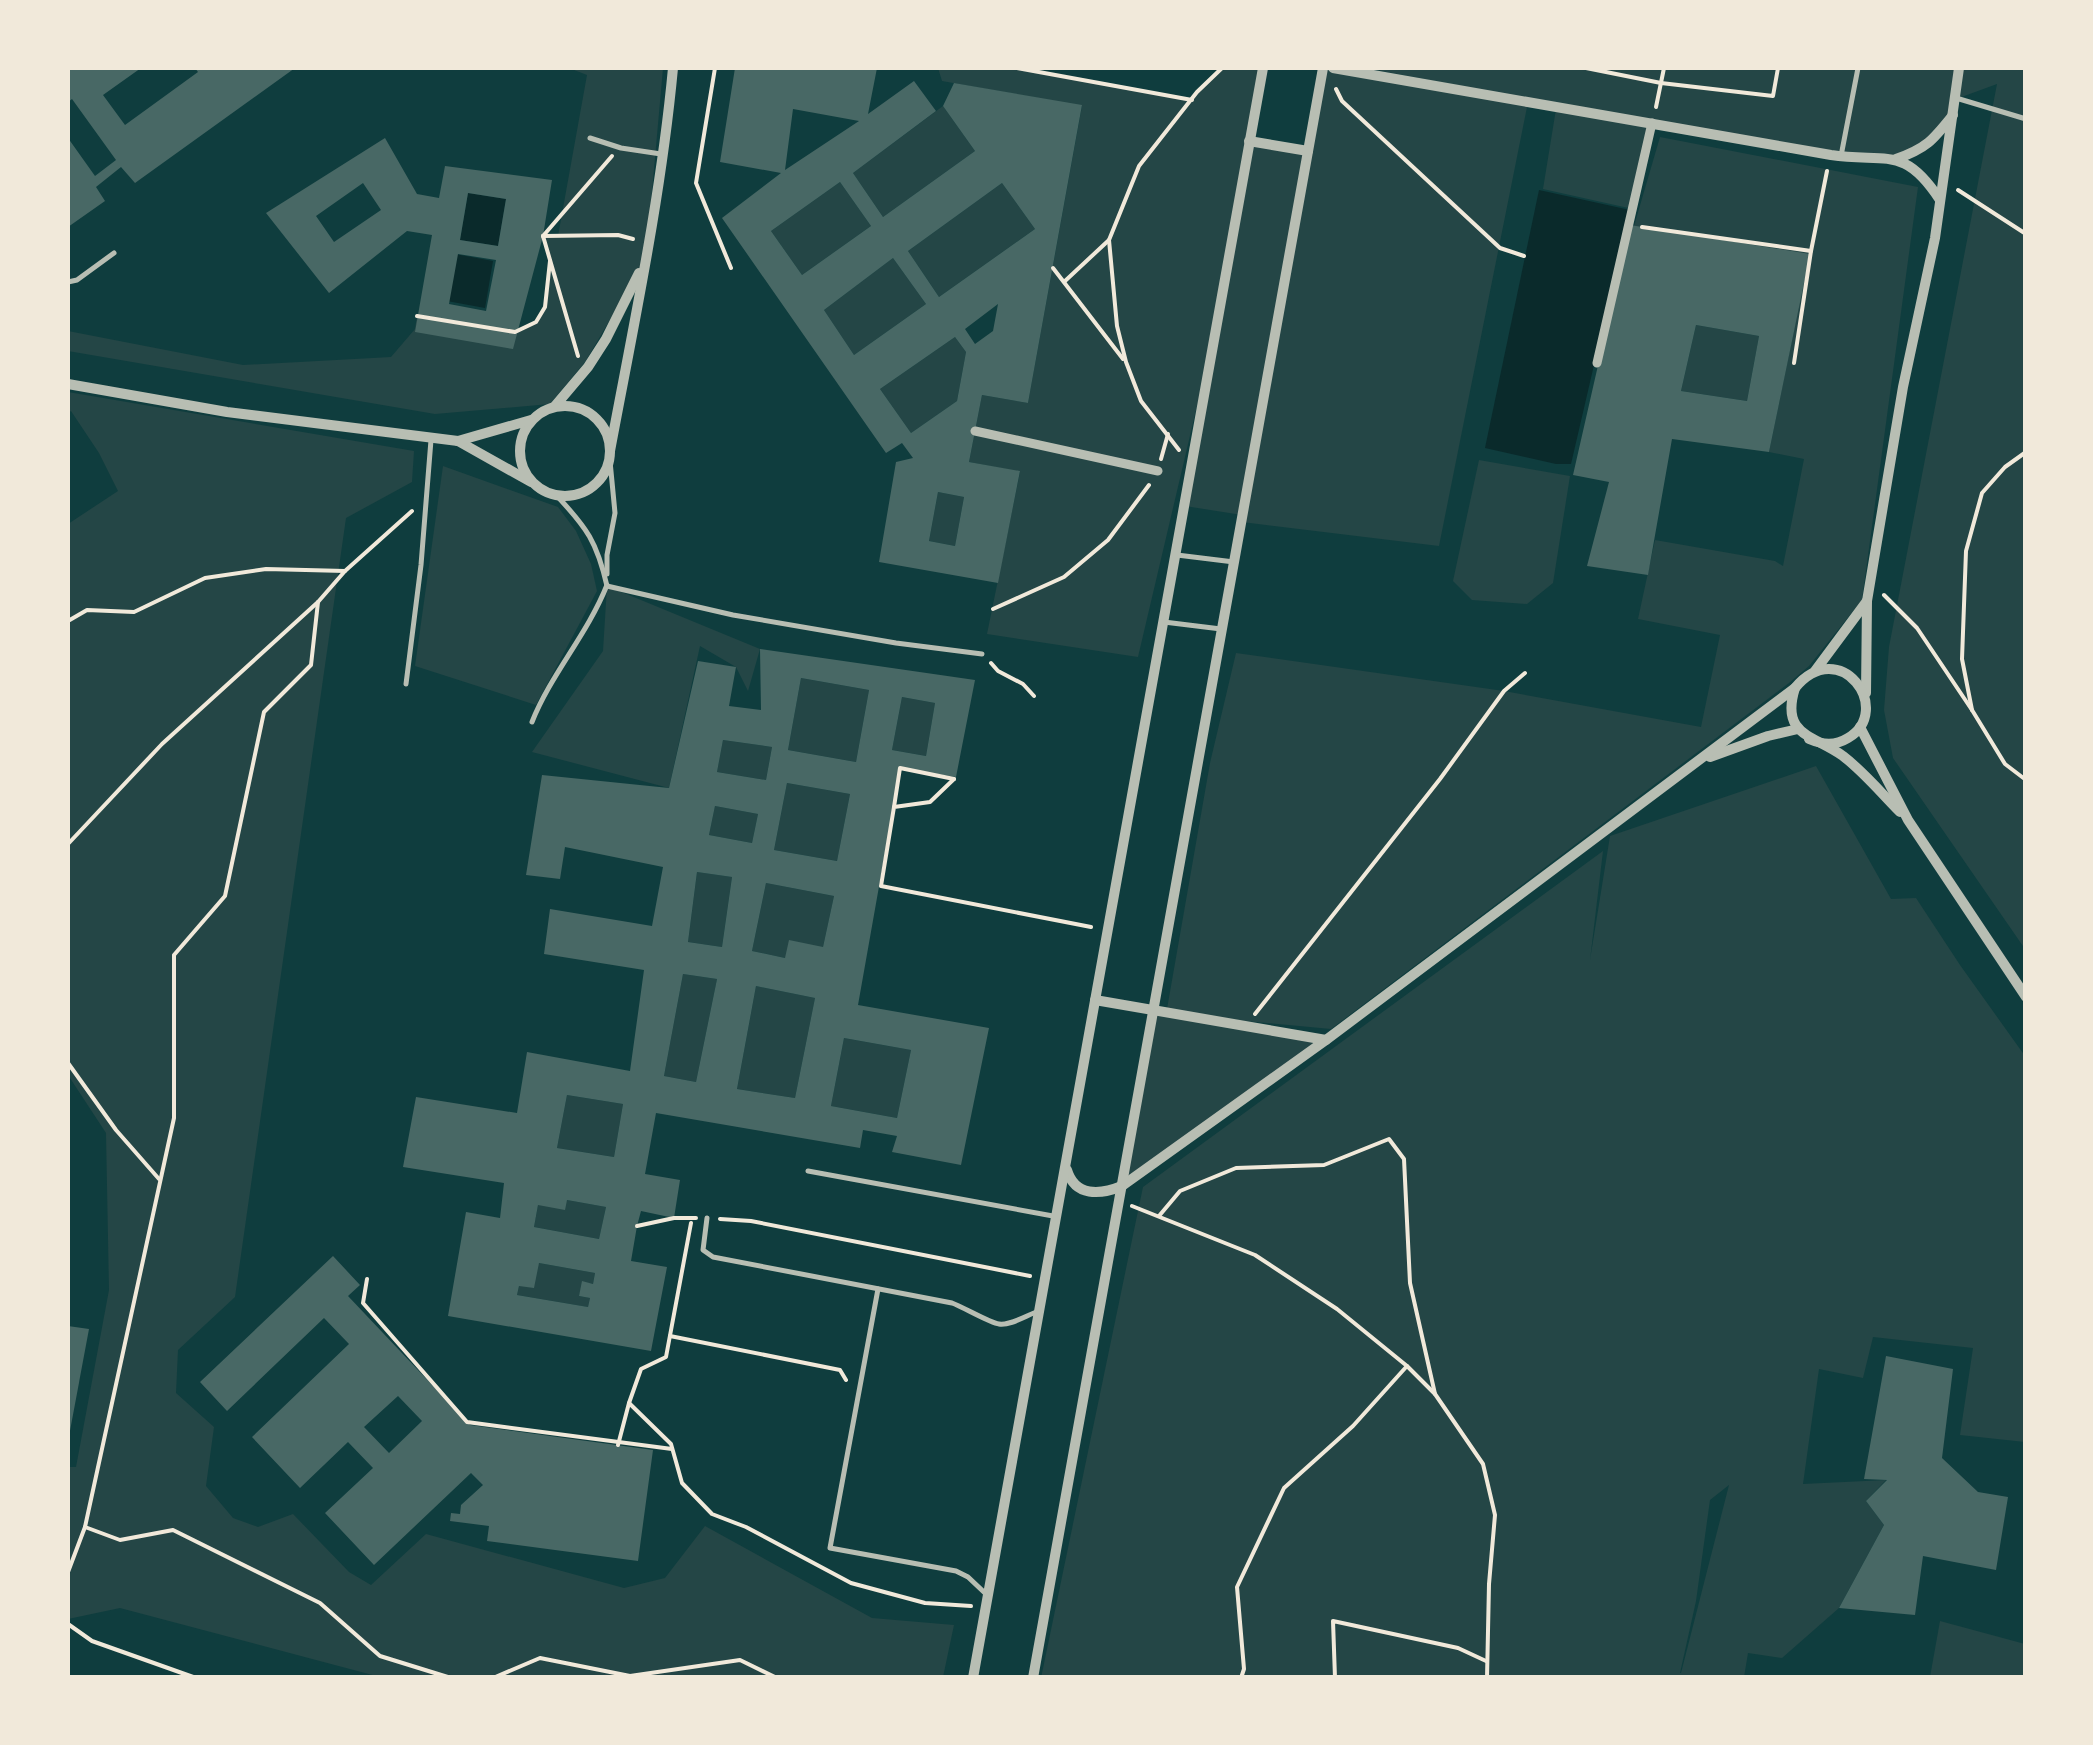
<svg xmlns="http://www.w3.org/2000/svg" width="2093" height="1745" viewBox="0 0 2093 1745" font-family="'Noto Sans',sans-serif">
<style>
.green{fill:#244646;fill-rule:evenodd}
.water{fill:#0a2a2b}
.building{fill:#486865;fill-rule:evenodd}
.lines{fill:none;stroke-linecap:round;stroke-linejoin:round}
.path{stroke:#f1e9da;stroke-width:4}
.service{stroke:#b8beb3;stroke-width:5}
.pedestrian{stroke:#b8beb3;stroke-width:9}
.minor{stroke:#b8beb3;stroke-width:10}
</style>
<rect width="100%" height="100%" fill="#0f3d3e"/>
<g class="green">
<polygon points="569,68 663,68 646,259 585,362 550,404 435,414 68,351 68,331 243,365 391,357 415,329 417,316 515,332 536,322 545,307 551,272 543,236 558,236 587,75"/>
<polygon points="938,68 1017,68 1191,100 1222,68 1263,68 1250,141 1308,151 1323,68 1528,102 1439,546 1242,522 1242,515 1185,506 1216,325 1138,657 987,634 1020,472 969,462 982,395 1028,403 1082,106 942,81"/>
<polygon points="1366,68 2025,68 2025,949 1893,758 1884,710 1889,647 1997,84 1956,99 1954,115 1931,142 1896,159 1841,156 1652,123 1633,209 1543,189 1556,109 1551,103"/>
<polygon points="943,106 975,151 883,217 853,173"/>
<polygon points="1660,137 1918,187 1862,600 1809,666 1789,683 1331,1029 1245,1021 1167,1009 1210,763 1236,653 1504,691 1701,727 1720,635 1638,619 1655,540 1775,561 1783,566 1804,459 1769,452 1808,261 1634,226"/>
<polygon points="840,182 871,226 802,275 771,231"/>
<polygon points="1002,183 1035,229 939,297 908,251"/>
<polygon points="893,258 926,304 854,355 824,310"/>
<polygon points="1696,325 1759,336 1747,401 1681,391"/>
<polygon points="955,337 966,352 957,401 911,433 880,389"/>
<polygon points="68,392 414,451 412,482 346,518 235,1297 178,1350 176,1393 214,1427 206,1486 233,1518 258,1527 293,1514 349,1572 371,1585 426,1534 624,1588 665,1578 705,1526 872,1618 954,1625 943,1677 380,1677 120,1608 68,1619 68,1467 76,1467 109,1290 106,1133 68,1075 68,524 118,491 99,453 71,411 68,413"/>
<polygon points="1479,460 1570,476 1553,583 1527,604 1472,600 1453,581"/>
<polygon points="443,466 558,507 576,531 591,564 597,591 536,705 415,666"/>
<polygon points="938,492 964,497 955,546 929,541"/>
<polygon points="607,586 760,649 748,691 736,667 700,646 669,788 532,752 603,651"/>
<polygon points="801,678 869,690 856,762 788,750"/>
<polygon points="902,697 935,703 926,756 892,750"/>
<polygon points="723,740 772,747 766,780 717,772"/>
<path d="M1816,766L1891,899L1916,898L1960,965L2025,1056V1442L1960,1435L1973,1348L1873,1337L1863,1378L1819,1369L1803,1484L1886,1480L1866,1501L1884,1525L1839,1608L1782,1658L1748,1653L1744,1677L1041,1678L1143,1187L1603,851L1590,960L1610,836ZM1729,1485L1681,1673H1680L1696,1601L1710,1500Z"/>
<polygon points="787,783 850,794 837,861 774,850"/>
<polygon points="715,806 758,814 752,843 709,835"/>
<polygon points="697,872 732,877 722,947 688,942"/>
<polygon points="766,883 834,896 823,947 785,958 752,951"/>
<polygon points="683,974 717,979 696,1082 664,1076"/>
<polygon points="756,986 815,998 795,1098 737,1089"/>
<polygon points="1153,1010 1326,1040 1122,1186"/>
<polygon points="844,1038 911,1050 897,1118 831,1106"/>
<polygon points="567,1095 623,1104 614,1157 557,1148"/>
<polygon points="567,1200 606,1207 599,1239 534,1227 538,1205"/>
<polygon points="539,1263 595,1273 593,1284 583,1282 579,1296 590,1298 588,1307 517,1295 519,1286"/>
<polygon points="1940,1621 2025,1644 2025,1677 1930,1677"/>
</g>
<g class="water">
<polygon points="1539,190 1630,210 1571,464 1556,464 1485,448"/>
<polygon points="468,193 506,199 498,246 460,240"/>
<polygon points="455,254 493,261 485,308 447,301"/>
</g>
<g class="building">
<polygon points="68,68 141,68 103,95 125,125 198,72 195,68 295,68 135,183 121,167 96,187 105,201 68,227 68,138 95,176 116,160 72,99 68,102"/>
<path d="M735,68H877L868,114L914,81L936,111L853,173L883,217L975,151L943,106L954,83L1082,105L1028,403L982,395L969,462L1020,471L998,583L879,562L896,462L913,458L902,443L886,453L722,218L781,173L720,162ZM793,109L859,121L785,170ZM840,182L871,226L802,275L771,231ZM1002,183L1035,229L939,297L908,251ZM893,258L926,304L854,355L824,310ZM998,304L993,331L975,344L965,329ZM955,337L966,352L957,401L911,433L880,389ZM938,492L964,497L955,546L929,541Z"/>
<path d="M385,138L417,194L439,198L445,166L552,180L543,236L513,349L415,332L432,235L407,231L329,293L266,213ZM363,183L381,210L334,242L316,216ZM468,193L506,199L498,246L460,240ZM458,254L496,260L486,311L449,304Z"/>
<path d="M1630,225L1810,254L1769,452L1672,439L1648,575L1587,566L1609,482L1573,475ZM1696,325L1759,336L1747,401L1681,391Z"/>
<path d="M760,649L975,680L956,777L900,768L858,1005L989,1028L961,1165L892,1152L897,1136L863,1130L860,1148L656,1113L645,1174L680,1180L674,1218L641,1211L637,1226L631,1261L667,1267L651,1351L448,1316L466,1212L500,1218L504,1183L403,1167L416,1097L517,1113L527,1052L630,1071L644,970L544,954L550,909L652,926L663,867L565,847L560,879L526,875L542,775L669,788L698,661L736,667L729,706L761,710ZM801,678L869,690L856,762L788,750ZM902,697L935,703L926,756L892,750ZM723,740L772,747L766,780L717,772ZM787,783L850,794L837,861L774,850ZM715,806L758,814L752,843L709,835ZM697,872L732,877L722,947L688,942ZM766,883L834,896L823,947L789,940L785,958L752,951ZM683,974L717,979L696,1082L664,1076ZM756,986L815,998L795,1098L737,1089ZM844,1038L911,1050L897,1118L831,1106ZM567,1095L623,1104L614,1157L557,1148ZM567,1200L606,1207L599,1239L534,1227L538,1205L565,1210ZM539,1263L595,1273L593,1284L582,1281L579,1296L590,1298L588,1307L517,1295L519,1286L534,1288Z"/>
<path d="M333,1256L360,1285L348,1296L470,1425L653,1450L638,1561L487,1541L489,1526L450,1521L451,1513L460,1514L461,1505L483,1485L471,1473L374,1565L325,1513L373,1468L348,1442L300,1488L252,1437L349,1344L324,1318L227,1411L200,1382ZM398,1396L422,1421L389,1453L364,1427Z"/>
<polygon points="68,1326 89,1329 69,1436 68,1436"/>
<polygon points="1886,1356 1953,1369 1942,1458 1978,1492 2008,1497 1996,1570 1923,1556 1915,1615 1839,1608 1884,1525 1866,1501 1887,1480 1864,1479"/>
</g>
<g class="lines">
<g class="path">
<polyline points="715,68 696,183 731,268"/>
<polyline points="1017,68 1192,100"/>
<polyline points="1586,68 1661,83 1773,96 1778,68"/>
<polyline points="1336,89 1342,101 1500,248 1524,256"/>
<polyline points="1656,107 1664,68"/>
<polyline points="1958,190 2026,234"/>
<polyline points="1642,227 1811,251"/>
<polyline points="543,236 578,356"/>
<polyline points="543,236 612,156"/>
<polyline points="543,236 618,235 633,239"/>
<polyline points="1053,268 1123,359"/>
<polyline points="1065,281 1109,240"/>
<polyline points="417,316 515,332 536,322 545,307 550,261"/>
<polyline points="1794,363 1811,251 1827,171"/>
<polyline points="1179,450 1141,401 1126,362 1117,326 1109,240 1139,166 1197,92 1222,68"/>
<polyline points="1161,459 1168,434"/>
<polyline points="1884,595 1917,628 1972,710 2005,764 2026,780"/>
<polyline points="318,602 311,665 264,712 225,896 174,955 174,1118 85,1527 120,1540 173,1530 320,1603 380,1656 451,1678"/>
<polyline points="993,609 1064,577 1108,540 1149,485"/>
<polyline points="68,621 87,610 134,612 205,578 266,569 345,571"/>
<polyline points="991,663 998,671 1023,684 1034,696"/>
<polyline points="1972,710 1962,659 1966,551 1982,493 2005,467 2026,452"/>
<polyline points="954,779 930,802 894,807 881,886 1091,927"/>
<polyline points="894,807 900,768 954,779"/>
<polyline points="68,844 162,744 318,602 345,571 412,511"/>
<polyline points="1255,1014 1440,779 1504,691 1525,673"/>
<polyline points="68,1063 116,1130 159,1179"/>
<polyline points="1132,1206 1255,1255 1337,1309 1407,1366"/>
<polyline points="1159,1216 1180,1191 1236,1168 1324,1165 1389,1139 1404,1159 1410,1283 1435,1394"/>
<polyline points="720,1219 751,1221 1030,1276"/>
<polyline points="637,1226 674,1218 696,1218"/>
<polyline points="367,1279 363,1303 467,1422 672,1449"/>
<polyline points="670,1336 840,1370 846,1380"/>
<polyline points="629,1403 641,1369 666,1357 691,1223"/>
<polyline points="618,1445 629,1403 671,1444 682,1483 712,1514 746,1527 851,1583 925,1603 971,1606"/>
<polyline points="68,1572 85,1527"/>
<polyline points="68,1624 92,1641 196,1678"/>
<polyline points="493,1678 540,1658 630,1676 740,1660 777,1678"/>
<polyline points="1241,1678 1244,1669 1237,1587 1284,1488 1353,1426 1407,1366 1435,1394 1483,1464 1495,1515 1489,1584 1487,1678"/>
<polyline points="1335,1678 1333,1621 1458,1648 1486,1661"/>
</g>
<g class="service">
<polyline points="1956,98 2026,119"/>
<polyline points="590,138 621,148 661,154"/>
<polyline points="1841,156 1858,68"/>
<polyline points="68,282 77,280 114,253"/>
<path d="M557,496C587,528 597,542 607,586L733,615L896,643L982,654"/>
<polyline points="1177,555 1234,562"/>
<polyline points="607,574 607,555 615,513 610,461"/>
<polyline points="1164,622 1221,629"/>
<polyline points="406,684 421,565 431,440"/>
<path d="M532,722C551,674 587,635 607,585"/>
<polyline points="808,1171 1053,1216"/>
<path d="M707,1218L703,1250L713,1257L952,1303C963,1307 990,1323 999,1324C1010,1326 1027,1315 1039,1311"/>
<polyline points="878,1289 830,1548 956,1571 968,1577 986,1594"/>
</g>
<g class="pedestrian">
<polyline points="1597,363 1652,123"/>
<polyline points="975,431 1158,471"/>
</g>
<g class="minor">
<path d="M1333,68L1831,155C1887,163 1904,145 1940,200"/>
<polyline points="1249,141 1308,151"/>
<path d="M1896,159C1927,148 1933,140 1953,115"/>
<polyline points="68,384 227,412 458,441 531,482"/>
<polyline points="555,406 588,367 606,339 639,273"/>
<circle cx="565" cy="451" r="45"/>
<polyline points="458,441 531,420"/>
<path d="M610,451C634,323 661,197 673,68"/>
<polyline points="1815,671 1867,601"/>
<path d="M1795,688C1780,736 1814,735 1843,756C1864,772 1882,794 1900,812"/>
<polyline points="1866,693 1867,601 1903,387 1935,238 1959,68"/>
<polyline points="1860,727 1908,820 2026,997"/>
<polyline points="1710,757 1768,736 1798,729"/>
<polyline points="1095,1000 1326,1040"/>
<path d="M1067,1170C1075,1197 1100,1195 1122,1186L1326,1040L1795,688C1840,634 1895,710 1848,738C1835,746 1823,745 1809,739"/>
<path d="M973,1678C1067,1140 1168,604 1263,68"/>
<polyline points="1033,1678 1323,68"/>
</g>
</g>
<rect width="2093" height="1745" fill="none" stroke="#f1e9da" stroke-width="140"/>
</svg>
